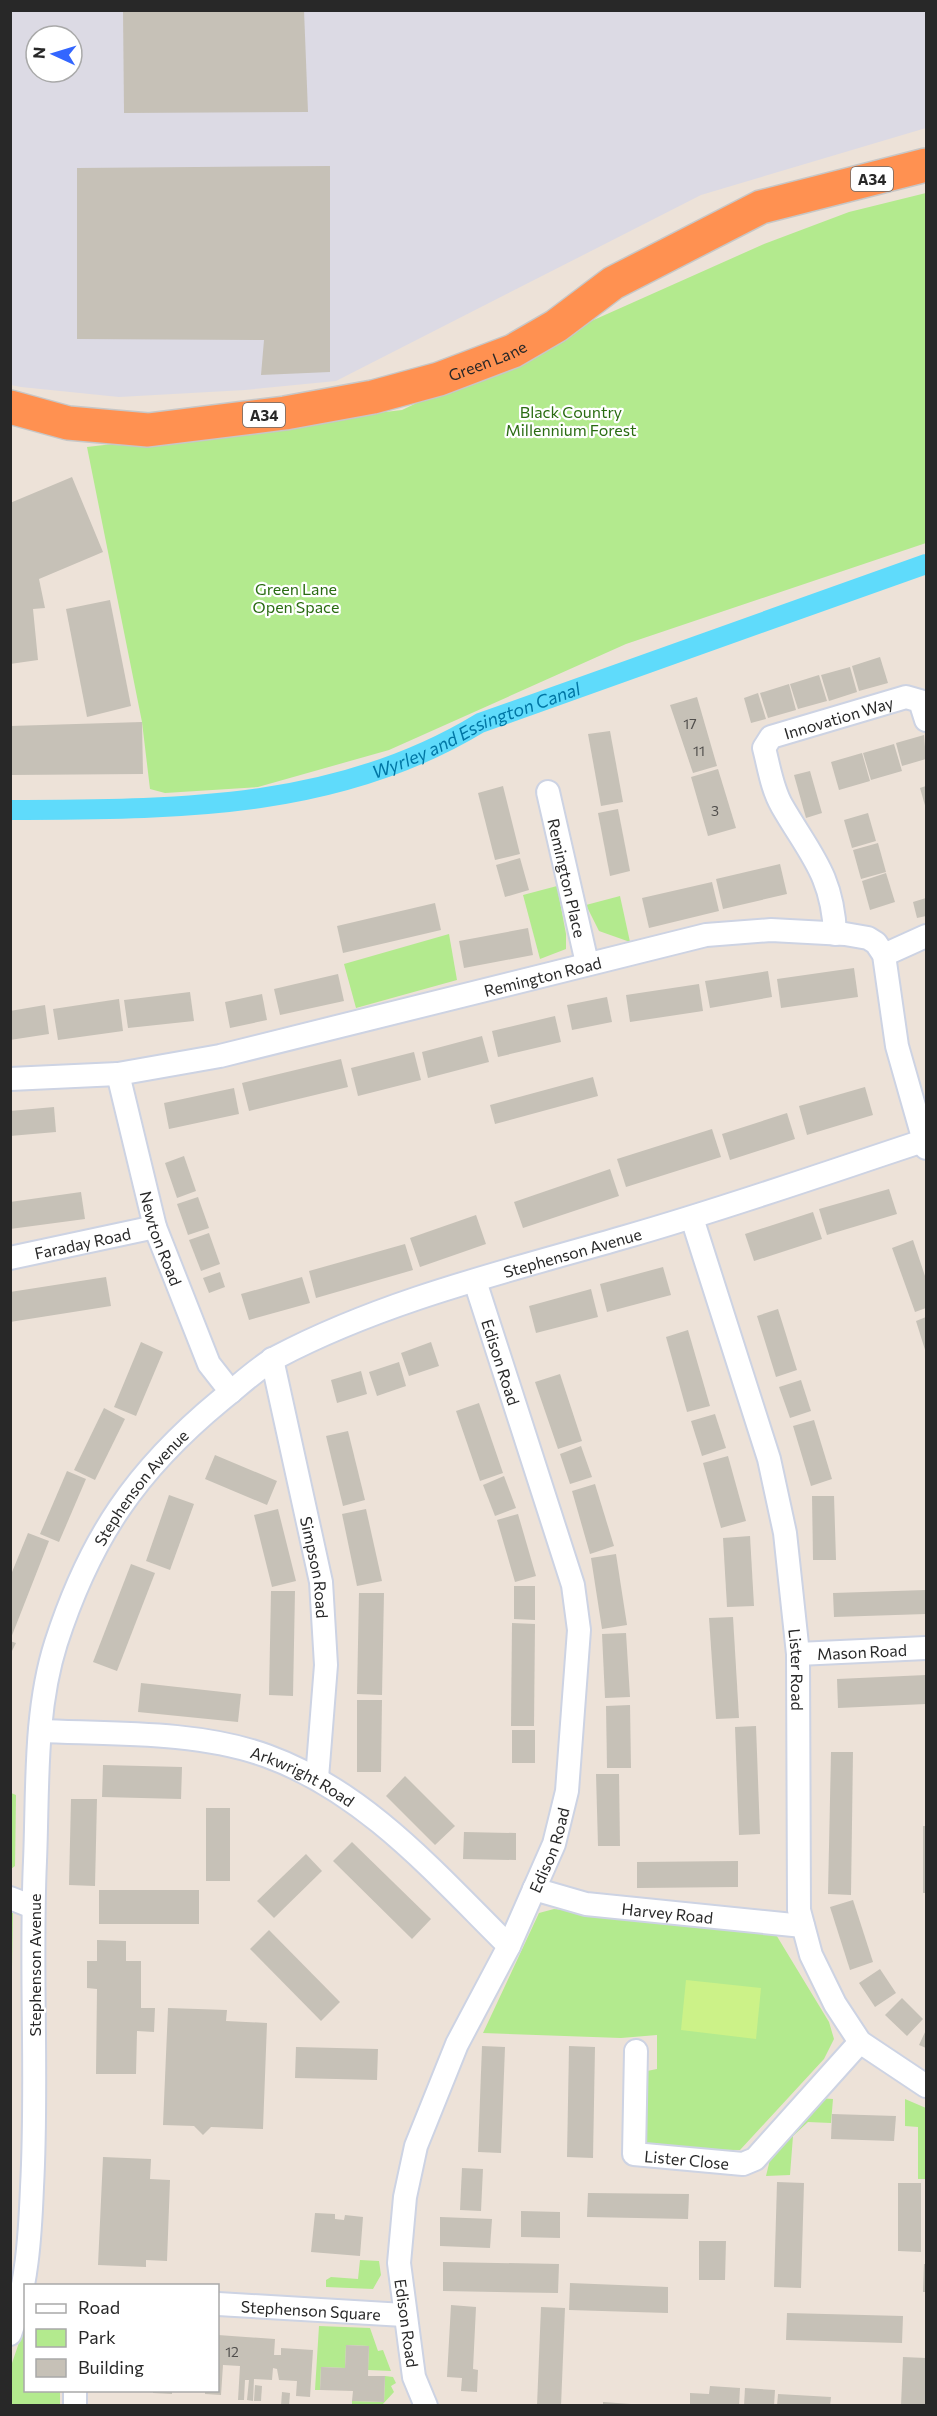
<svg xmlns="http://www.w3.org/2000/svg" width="937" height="2416" viewBox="0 0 937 2416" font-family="Commissioner,sans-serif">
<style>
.industrial{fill:#dcdae4;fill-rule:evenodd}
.green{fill:#b3ea8e}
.pitch{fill:#ccf288}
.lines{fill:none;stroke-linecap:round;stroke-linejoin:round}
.canal{stroke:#5fdbfb;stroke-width:20}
.building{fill:#c6c1b7}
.minor-casing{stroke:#cdd3e3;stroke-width:26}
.highway-casing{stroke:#c7c7c7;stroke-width:36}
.minor{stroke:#fff;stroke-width:22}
.highway{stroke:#ff9151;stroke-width:33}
.labels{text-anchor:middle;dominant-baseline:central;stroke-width:4.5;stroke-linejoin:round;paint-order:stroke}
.number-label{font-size:14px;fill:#504e4c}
.shield{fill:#fff;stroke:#686868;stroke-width:1.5}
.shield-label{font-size:15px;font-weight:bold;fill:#282828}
.street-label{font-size:16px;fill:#282828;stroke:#fff}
.park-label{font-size:16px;fill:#2a6c12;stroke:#fff}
.water-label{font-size:18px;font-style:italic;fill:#0076a5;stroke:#fff}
</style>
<rect width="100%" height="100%" fill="#ede2d8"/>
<path class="industrial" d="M11,11H926V128L701,195L336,381L245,390L119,397L21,387L11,385ZM36,36H72V72H36Z"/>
<g class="green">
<polygon points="926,193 926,543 626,644 389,750 258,787 165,793 150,789 142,722 87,447 402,410 560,335 764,244 849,212"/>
<polygon points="557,886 566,934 566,949 540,959 523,895"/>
<polygon points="620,896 630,942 599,931 586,905"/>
<polygon points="449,934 457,980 356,1008 344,964"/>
<polygon points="11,1793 16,1795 15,1866 11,1869"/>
<polygon points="554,1909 775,1933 829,2022 834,2039 824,2059 740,2150 646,2149 647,2071 657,2069 657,2035 621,2038 483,2033 539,1913"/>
<polygon points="11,1912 13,1913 11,2022"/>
<polygon points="817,2098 833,2099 831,2123 808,2122 793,2136 790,2175 766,2176 772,2151"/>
<polygon points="905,2099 926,2108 926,2179 918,2179 918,2127 905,2126"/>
<polygon points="360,2260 379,2261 381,2275 373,2289 326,2287 326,2280 331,2277 358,2279"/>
<polygon points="25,2325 26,2390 60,2391 60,2405 11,2405 11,2366"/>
<polygon points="319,2326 370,2328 378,2351 383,2350 391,2371 368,2370 369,2346 346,2345 345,2368 321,2367 320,2390 315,2390"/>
<polygon points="385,2376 393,2377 396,2383 391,2386 394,2392 382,2405 352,2406 352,2401 384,2402"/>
</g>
<polygon class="pitch" points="686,1980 761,1988 756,2039 681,2030"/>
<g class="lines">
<path class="canal" id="s1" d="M10,810C174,809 335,811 480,723L926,564"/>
</g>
<g class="building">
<polygon points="123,10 304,10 308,112 124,113"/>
<polygon points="330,166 330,372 261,375 264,340 77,339 77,168"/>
<polygon points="72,477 103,552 39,579 45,608 33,609 38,660 10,664 10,503"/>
<polygon points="110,600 131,706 87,717 66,609"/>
<polygon points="880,657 888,683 859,691 852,666"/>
<polygon points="850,667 857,692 829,701 821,675"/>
<polygon points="819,675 827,701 798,709 790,684"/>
<polygon points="789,684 796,710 768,718 760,693"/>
<polygon points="758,693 766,719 751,723 744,698"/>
<polygon points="697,697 717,766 693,773 670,705"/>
<polygon points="142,722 143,774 10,775 10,726"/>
<polygon points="610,731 623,802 601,806 588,734"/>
<polygon points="924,735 926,759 902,766 896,743"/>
<polygon points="894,744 902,771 871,780 863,753"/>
<polygon points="862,753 870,781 839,790 831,762"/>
<polygon points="718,769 736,828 708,836 691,777"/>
<polygon points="810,771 822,813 806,818 794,775"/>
<polygon points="503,786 520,854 495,860 478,793"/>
<polygon points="926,786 926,809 920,788"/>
<polygon points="618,809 630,871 610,876 598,813"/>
<polygon points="868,813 876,841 852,848 844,820"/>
<polygon points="878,843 886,872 861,879 853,850"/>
<polygon points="520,858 529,890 505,897 496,865"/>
<polygon points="780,864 787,894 723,909 716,879"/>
<polygon points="886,873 895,902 870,910 862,881"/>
<polygon points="712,882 719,911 649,928 642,898"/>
<polygon points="926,898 926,916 917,918 913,902"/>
<polygon points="435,903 441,930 343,953 337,926"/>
<polygon points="528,928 533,955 464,968 459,941"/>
<polygon points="854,968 858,997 781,1008 777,979"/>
<polygon points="768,971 772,997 710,1008 705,981"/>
<polygon points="338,974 344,1001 280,1015 274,989"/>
<polygon points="699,984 703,1011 630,1022 626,995"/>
<polygon points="190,992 194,1021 128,1028 124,1000"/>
<polygon points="262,994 267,1020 230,1028 225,1002"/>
<polygon points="607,997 612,1022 572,1030 567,1005"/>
<polygon points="119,999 123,1031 58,1040 53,1009"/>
<polygon points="45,1005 49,1034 10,1040 10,1011"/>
<polygon points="555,1016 561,1042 498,1057 492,1031"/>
<polygon points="482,1036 489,1062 428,1078 422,1052"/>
<polygon points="414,1052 421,1080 358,1096 351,1068"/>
<polygon points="341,1059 348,1087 249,1111 242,1083"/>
<polygon points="593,1077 598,1096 495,1124 490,1105"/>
<polygon points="865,1087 873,1115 807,1135 799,1106"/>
<polygon points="234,1088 239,1114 169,1129 164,1103"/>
<polygon points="54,1107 56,1132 10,1136 10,1111"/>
<polygon points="787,1113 795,1139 730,1160 722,1134"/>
<polygon points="712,1129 721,1157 626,1187 617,1159"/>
<polygon points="184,1156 196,1191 177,1198 165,1163"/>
<polygon points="610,1169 619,1196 523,1228 514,1202"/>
<polygon points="889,1189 897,1214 827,1235 819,1209"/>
<polygon points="81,1192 85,1219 10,1229 10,1202"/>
<polygon points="198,1197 209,1228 188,1235 177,1204"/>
<polygon points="813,1212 822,1239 754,1261 745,1234"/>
<polygon points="476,1215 486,1244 420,1267 410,1238"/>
<polygon points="209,1233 220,1264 201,1271 189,1240"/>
<polygon points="913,1240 926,1279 926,1308 915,1312 892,1248"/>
<polygon points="405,1244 413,1270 316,1298 309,1271"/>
<polygon points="663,1267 671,1295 607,1312 600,1284"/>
<polygon points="220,1272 225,1287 209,1293 203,1278"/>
<polygon points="106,1277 111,1306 10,1322 10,1292"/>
<polygon points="302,1277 310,1303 249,1320 241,1294"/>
<polygon points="591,1289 598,1317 536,1333 529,1306"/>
<polygon points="778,1309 797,1370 776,1377 757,1316"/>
<polygon points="926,1317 926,1353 916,1321"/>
<polygon points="688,1330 710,1406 687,1412 666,1337"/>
<polygon points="141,1342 163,1352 136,1416 114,1407"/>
<polygon points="431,1342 439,1366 409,1376 401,1353"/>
<polygon points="399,1362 406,1386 377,1396 369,1372"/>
<polygon points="361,1371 367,1394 337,1403 331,1380"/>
<polygon points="560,1374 582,1441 558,1449 535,1382"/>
<polygon points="801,1380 811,1411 790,1418 779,1387"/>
<polygon points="479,1403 503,1473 480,1481 456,1411"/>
<polygon points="104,1408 125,1419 95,1480 74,1470"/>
<polygon points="715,1414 726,1448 702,1456 691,1421"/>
<polygon points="814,1420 832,1479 811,1486 793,1426"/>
<polygon points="348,1431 365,1500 343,1506 326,1436"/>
<polygon points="581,1446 592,1477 570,1484 560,1454"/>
<polygon points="215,1455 277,1481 267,1505 205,1479"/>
<polygon points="728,1456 746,1521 721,1528 703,1463"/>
<polygon points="67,1471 86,1479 59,1542 40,1534"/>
<polygon points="504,1476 516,1508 495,1516 483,1485"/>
<polygon points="595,1484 614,1546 590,1554 572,1491"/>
<polygon points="169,1495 194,1504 170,1570 146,1561"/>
<polygon points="812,1496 834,1496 836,1560 813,1560"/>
<polygon points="278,1509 296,1581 272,1587 254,1515"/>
<polygon points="366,1509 382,1581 357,1586 342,1514"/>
<polygon points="518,1514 536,1576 515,1582 497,1520"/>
<polygon points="28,1533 49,1541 11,1638 10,1577"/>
<polygon points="750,1536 754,1606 727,1607 723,1538"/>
<polygon points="616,1554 627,1625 602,1629 591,1558"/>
<polygon points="131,1564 155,1573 117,1671 93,1662"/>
<polygon points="514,1586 535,1586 535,1620 514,1619"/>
<polygon points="926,1590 926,1614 834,1617 833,1593"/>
<polygon points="271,1591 295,1591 293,1696 269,1695"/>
<polygon points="359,1593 384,1593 382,1695 357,1694"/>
<polygon points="733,1617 739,1718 716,1719 709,1618"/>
<polygon points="512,1623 535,1624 534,1726 511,1726"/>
<polygon points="626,1633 630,1697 605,1698 602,1634"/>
<polygon points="10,1641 16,1643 10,1655"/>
<polygon points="926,1675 926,1704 838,1708 837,1679"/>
<polygon points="141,1683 241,1694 238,1722 138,1712"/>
<polygon points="357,1700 382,1700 381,1772 357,1772"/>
<polygon points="630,1705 631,1768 607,1768 606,1706"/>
<polygon points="756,1726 760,1834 739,1835 735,1727"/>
<rect x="512" y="1730" width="23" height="33"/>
<polygon points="831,1752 853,1752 851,1895 828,1894"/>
<polygon points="103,1765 182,1767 181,1799 102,1797"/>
<polygon points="596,1774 619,1774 620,1846 598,1846"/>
<polygon points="405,1776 455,1826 435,1845 386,1796"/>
<polygon points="71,1799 97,1799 95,1886 69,1885"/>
<rect x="206" y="1808" width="24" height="73"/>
<rect x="923" y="1826" width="3" height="67"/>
<polygon points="464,1832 516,1833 516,1860 463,1859"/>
<polygon points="352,1842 431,1919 412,1939 333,1861"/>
<polygon points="306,1854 322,1871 274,1918 257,1901"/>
<polygon points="738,1861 738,1887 637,1888 637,1862"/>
<rect x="99" y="1890" width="100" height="34"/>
<polygon points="853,1900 873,1962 850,1970 830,1907"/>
<polygon points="269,1930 340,2002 321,2021 250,1949"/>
<polygon points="97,1940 126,1941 126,1961 141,1961 141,2008 155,2008 154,2032 137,2031 136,2074 96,2074 97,1989 87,1988 87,1961 97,1961"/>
<polygon points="880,1969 896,1993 875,2007 859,1983"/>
<polygon points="902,1998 923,2019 907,2036 885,2015"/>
<polygon points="168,2008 227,2010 226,2021 267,2023 263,2129 211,2127 203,2135 194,2126 163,2125"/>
<polygon points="926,2030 926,2048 919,2045"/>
<polygon points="482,2046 505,2047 501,2153 478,2152"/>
<polygon points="569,2046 595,2047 593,2158 567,2157"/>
<polygon points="296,2047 378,2049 377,2080 295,2078"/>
<polygon points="832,2114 896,2116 894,2141 831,2139"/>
<polygon points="103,2157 151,2159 150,2179 170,2180 167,2261 146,2260 146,2267 98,2265"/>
<polygon points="462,2168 483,2169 481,2211 460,2210"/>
<polygon points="777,2182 804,2183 801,2288 774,2287"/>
<polygon points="898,2183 921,2183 921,2252 898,2251"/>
<polygon points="588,2193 689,2194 688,2219 587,2217"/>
<polygon points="521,2211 560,2212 560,2238 521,2237"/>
<polygon points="315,2213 335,2214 335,2219 344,2220 345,2215 363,2217 360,2256 311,2252"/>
<polygon points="440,2217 492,2219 490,2248 440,2246"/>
<polygon points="699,2241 726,2241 725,2280 699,2280"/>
<polygon points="443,2262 559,2264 558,2293 443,2291"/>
<polygon points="924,2264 926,2264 926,2292 923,2292"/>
<polygon points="570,2283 668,2287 668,2313 569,2310"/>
<polygon points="451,2305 476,2307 473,2369 478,2370 477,2392 461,2391 462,2378 447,2377"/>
<polygon points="541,2307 565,2308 561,2406 537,2406"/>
<polygon points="787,2313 903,2316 902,2343 786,2340"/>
<polygon points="218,2335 275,2339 274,2355 281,2355 281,2348 313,2350 310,2397 296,2396 297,2381 279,2380 277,2369 273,2368 272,2380 254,2379 253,2401 247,2400 249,2380 245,2380 244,2400 238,2400 240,2366 223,2365 221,2395 205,2394 205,2391 218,2391"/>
<polygon points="346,2345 369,2346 368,2376 385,2376 384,2402 352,2401 353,2391 320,2390 321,2367 345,2368"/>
<polygon points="903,2357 926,2358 925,2406 901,2406"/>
<polygon points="255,2385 262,2386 261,2401 254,2401"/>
<polygon points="710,2386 740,2388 739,2406 690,2406 690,2393 709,2394"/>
<polygon points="745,2388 775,2390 774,2406 744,2406"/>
<polygon points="153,2391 172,2391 172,2394 153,2393"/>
<polygon points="282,2392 290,2393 289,2406 281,2406"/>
<polygon points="778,2394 831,2397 830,2406 777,2406"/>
<polygon points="603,2402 631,2404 631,2406 603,2406"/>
</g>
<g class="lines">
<g class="minor-casing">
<g id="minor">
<path id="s2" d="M548,792L587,963"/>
<path id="s3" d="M835,934C833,875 809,853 782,806C772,789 769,767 764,748L771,737L906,697L920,701L926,720"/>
<polyline points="884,955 926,936"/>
<path id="s4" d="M118,1074L155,1227L209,1364L231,1392"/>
<path id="s5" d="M10,1079L118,1074L220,1056L706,935L771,930L845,934L868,938L876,943L884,955L897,1046L926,1148"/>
<path id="s6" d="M692,1218L769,1459L785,1533L798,1654L799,1910L811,1955L835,2004L860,2042L926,2086"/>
<path id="s7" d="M10,1258L155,1227"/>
<path id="s8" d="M272,1359L321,1582L326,1665L317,1778"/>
<path id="s9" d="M798,1654L926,1648"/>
<path id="s10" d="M40,1731C112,1734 199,1731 267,1756C366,1792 436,1874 509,1946"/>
<path id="s11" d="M534,1889L586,1904L803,1926"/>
<polyline points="10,1898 33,1907"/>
<path id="s12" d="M636,2051L634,2154L743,2164L755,2159L860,2042"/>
<path id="s13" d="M218,2304L404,2315"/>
<path id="s14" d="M10,2334C27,2287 30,2237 32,2187C38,2078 30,1970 35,1861C38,1790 34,1712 56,1643C90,1538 136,1470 221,1400C239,1386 257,1368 277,1357C385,1300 508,1271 625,1237C727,1208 826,1173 926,1140"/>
<polyline points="75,2406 75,2390"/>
<path id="s15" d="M426,2406L414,2377L399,2263L405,2197L416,2146L457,2044L509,1946L554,1844L567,1791L579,1630L573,1585L475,1281"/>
</g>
</g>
<g class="highway-casing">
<g id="highway">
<path id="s16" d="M10,407L68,423L148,430L285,413L373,397L439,379L513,351L556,326L613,283L761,207L926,165"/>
</g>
</g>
<use href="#minor" class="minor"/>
<use href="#highway" class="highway"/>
</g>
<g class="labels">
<g class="number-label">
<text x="690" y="723">17</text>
<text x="699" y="750">11</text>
<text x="715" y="810">3</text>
<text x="232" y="2351">12</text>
</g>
<g class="shield">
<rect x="851" y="167" width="42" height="24" rx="4.5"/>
<rect x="243" y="403" width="42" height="24" rx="4.5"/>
</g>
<g class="shield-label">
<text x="872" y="179">A34</text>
<text x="264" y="415">A34</text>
</g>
<g class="street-label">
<text stroke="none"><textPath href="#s16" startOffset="488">Green Lane</textPath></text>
<text stroke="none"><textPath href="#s3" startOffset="285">Innovation Way</textPath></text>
<text stroke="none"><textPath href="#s2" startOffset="88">Remington Place</textPath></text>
<text stroke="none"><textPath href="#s5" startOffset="544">Remington Road</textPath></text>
<text stroke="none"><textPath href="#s4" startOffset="170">Newton Road</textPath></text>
<text stroke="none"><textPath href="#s7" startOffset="74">Faraday Road</textPath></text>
<text stroke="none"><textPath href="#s14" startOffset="1378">Stephenson Avenue</textPath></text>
<text transform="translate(501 1362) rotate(72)">Edison Road</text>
<text stroke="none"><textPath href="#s14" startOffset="874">Stephenson Avenue</textPath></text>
<text stroke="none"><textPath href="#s8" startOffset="213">Simpson Road</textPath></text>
<text stroke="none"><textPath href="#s9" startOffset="64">Mason Road</textPath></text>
<text stroke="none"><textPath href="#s6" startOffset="466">Lister Road</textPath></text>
<text stroke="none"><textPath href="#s10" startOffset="270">Arkwright Road</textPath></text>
<text stroke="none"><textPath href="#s15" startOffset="590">Edison Road</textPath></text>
<text stroke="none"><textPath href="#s11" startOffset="136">Harvey Road</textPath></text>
<text transform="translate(34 1965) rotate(-90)">Stephenson Avenue</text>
<text stroke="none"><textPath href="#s12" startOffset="156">Lister Close</textPath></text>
<text stroke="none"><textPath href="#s13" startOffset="93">Stephenson Square</textPath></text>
<text transform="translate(407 2323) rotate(82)">Edison Road</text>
</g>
<g class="park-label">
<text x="571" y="411">Black Country<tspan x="571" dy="18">Millennium Forest</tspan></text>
<text x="296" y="588">Green Lane<tspan x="296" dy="18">Open Space</tspan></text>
</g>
<g class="water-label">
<text stroke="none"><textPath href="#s1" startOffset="478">Wyrley and Essington Canal</textPath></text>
</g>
</g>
<rect width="937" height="2416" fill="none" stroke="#282828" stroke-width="24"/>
<rect x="24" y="2284" width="195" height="108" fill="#ffffff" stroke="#a9a9a9" stroke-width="1.5"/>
<rect x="36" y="2304" width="30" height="9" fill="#ffffff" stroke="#a9a9a9" stroke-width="1.5"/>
<text x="78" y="2314" font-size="18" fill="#282828">Road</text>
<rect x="36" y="2329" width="30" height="18" fill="#b3ea8e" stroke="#a9a9a9" stroke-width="1.5"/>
<text x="78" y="2344" font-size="18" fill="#282828">Park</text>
<rect x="36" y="2359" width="30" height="18" fill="#c6c1b7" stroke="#a9a9a9" stroke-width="1.5"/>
<text x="78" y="2374" font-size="18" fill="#282828">Building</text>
<g transform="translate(54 54) rotate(274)"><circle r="28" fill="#ffffff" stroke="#a9a9a9" stroke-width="1.5"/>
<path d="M0-4.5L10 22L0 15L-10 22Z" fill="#3366ff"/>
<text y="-9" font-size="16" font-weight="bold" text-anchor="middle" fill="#282828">N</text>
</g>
</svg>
